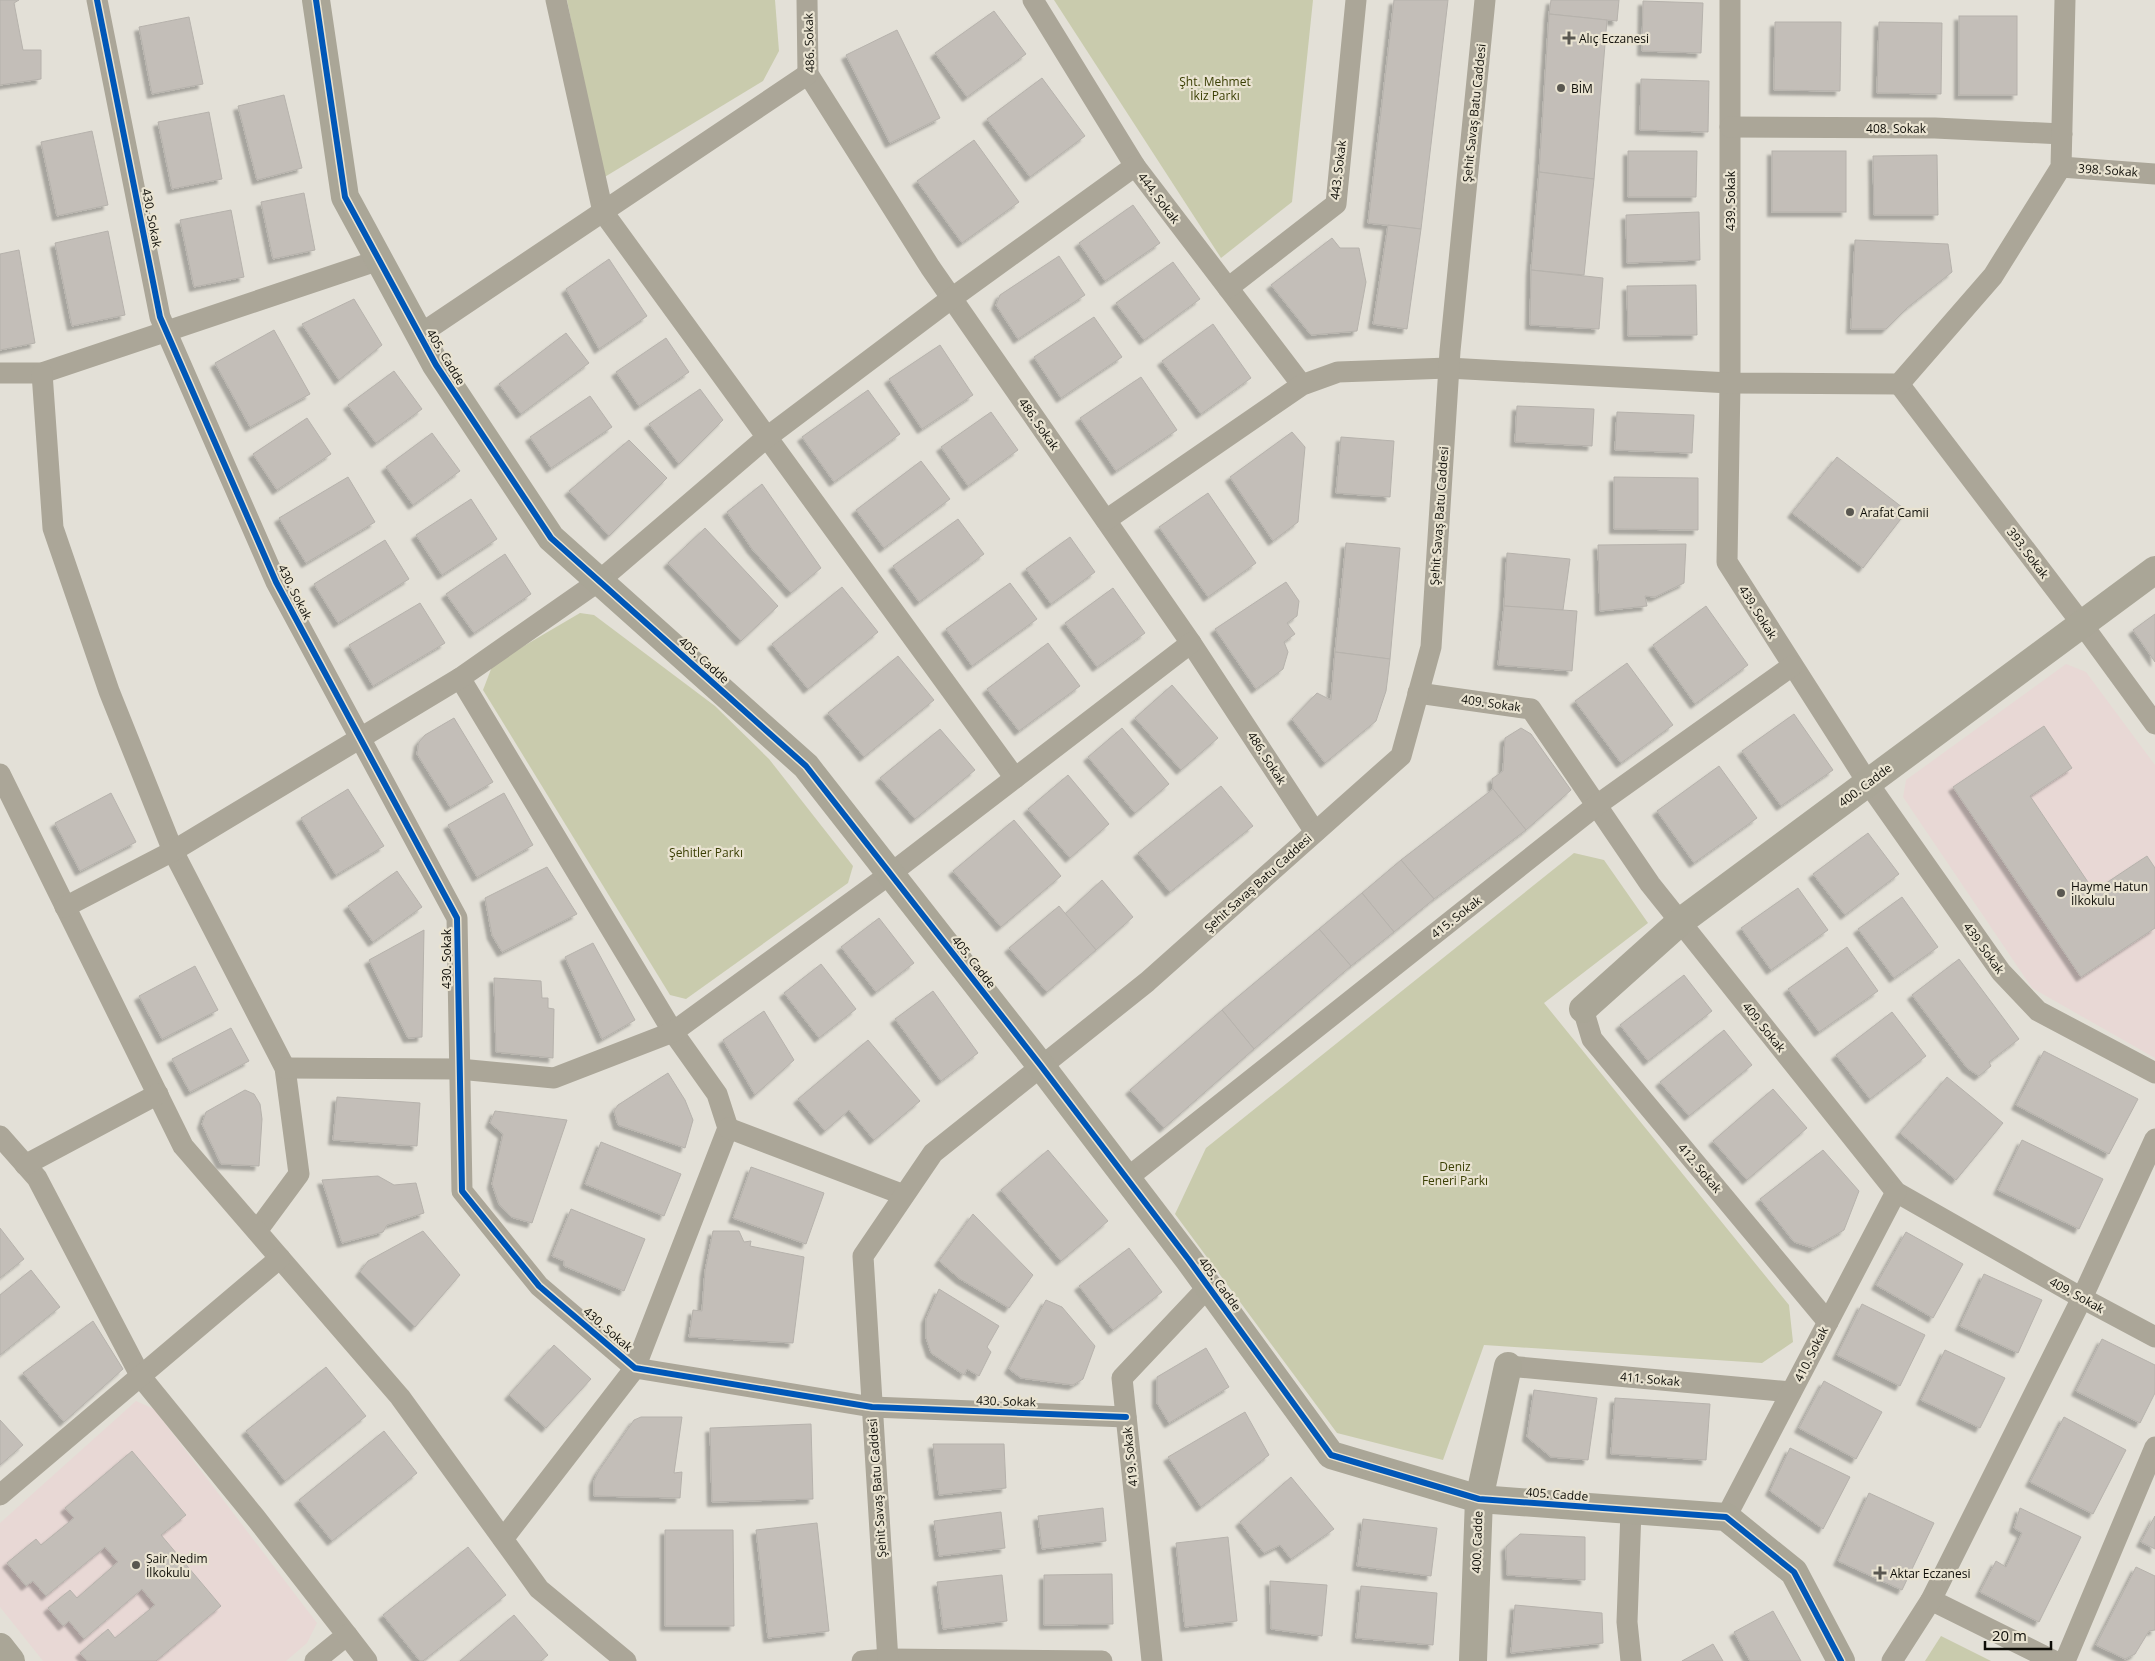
<svg xmlns="http://www.w3.org/2000/svg" width="2155" height="1661" viewBox="0 0 2155 1661" font-family="'Open Sans',sans-serif">
<style>
.education{fill:#e8d8d5}
.green{fill:#c9cbad}
.building{fill:#c3beb8;stroke:#b6b2ac;filter:url(#shadow)}
.lines{fill:none;stroke-linecap:round;stroke-linejoin:round}
.street{stroke:#aba698;stroke-width:21}
.secondary{stroke:#aaa697;stroke-width:28}
.cycleway-casing{stroke:#e9e3d1;stroke-width:9}
.cycleway{stroke:#0057b8;stroke-width:6}
.poi-dot{fill:#595750;stroke:#e9e3d1;stroke-width:2}
.labels{text-anchor:middle;dominant-baseline:central;stroke-width:4.5;stroke-linejoin:round;paint-order:stroke}
.poi-label{font-size:12px;fill:#0e0d07;stroke:#e9e3d1;text-anchor:start}
.street-label{font-size:12px;fill:#0e0d07;stroke:#e9e3d1}
.park-label{font-size:12px;fill:#3b3f04;stroke:#e9e3d1}
</style>
<defs>
<filter id="shadow"><feDropShadow dx="-4.5" dy="4.5" stdDeviation="1" flood-color="#0004"/></filter>
</defs>
<rect width="100%" height="100%" fill="#e3e0d7"/>
<g class="education">
<polygon points="2066,664 2086,672 2155,765 2155,1058 2032,988 1903,797 1906,780"/>
<polygon points="136,1401 154,1409 317,1623 307,1643 286,1661 43,1661 0,1607 0,1523"/>
</g>
<g class="green">
<polygon points="567,0 775,0 779,51 763,81 603,178"/>
<polygon points="1054,0 1313,0 1292,202 1221,258"/>
<polygon points="580,613 594,615 715,706 769,759 853,866 848,883 686,999 670,995 483,690 493,664"/>
<polygon points="1574,853 1604,860 1648,923 1544,1003 1789,1305 1793,1342 1762,1363 1484,1345 1443,1460 1337,1433 1175,1214 1206,1148"/>
<polygon points="1941,1636 1991,1661 1925,1661"/>
</g>
<g class="building">
<polygon points="0,0 19,0 14,3 23,50 41,50 41,79 0,85"/>
<polygon points="1394,0 1448,0 1421,229 1368,223"/>
<polygon points="1551,0 1619,0 1617,21 1549,14"/>
<polygon points="1643,1 1703,3 1701,53 1642,51"/>
<polygon points="994,11 1026,54 967,97 935,53"/>
<polygon points="1549,14 1607,20 1594,179 1539,172"/>
<rect x="1959" y="16" width="58" height="79"/>
<polygon points="189,17 203,84 152,94 139,27"/>
<polygon points="1775,22 1841,22 1840,91 1774,90"/>
<polygon points="1879,22 1942,23 1941,94 1877,93"/>
<polygon points="897,30 940,118 890,143 846,55"/>
<polygon points="1042,78 1085,136 1030,177 987,119"/>
<polygon points="1641,79 1709,81 1708,132 1640,130"/>
<polygon points="284,95 302,168 257,180 238,106"/>
<polygon points="209,112 222,179 172,189 158,122"/>
<polygon points="92,131 108,205 57,216 41,142"/>
<polygon points="974,140 1019,202 962,243 917,181"/>
<polygon points="1628,151 1697,151 1696,197 1628,197"/>
<rect x="1772" y="151" width="74" height="61"/>
<polygon points="1937,155 1938,215 1874,215 1873,156"/>
<polygon points="1539,172 1594,179 1584,275 1531,270"/>
<polygon points="304,193 315,250 273,259 261,202"/>
<polygon points="1133,205 1160,243 1105,281 1079,243"/>
<polygon points="231,210 244,277 194,287 180,220"/>
<polygon points="1699,212 1700,260 1627,263 1626,215"/>
<polygon points="1388,225 1421,229 1407,329 1373,324"/>
<polygon points="108,231 125,315 72,326 55,243"/>
<polygon points="1332,238 1340,248 1359,248 1366,282 1357,331 1311,335 1271,285"/>
<polygon points="1855,240 1948,244 1952,272 1907,308 1886,329 1851,329"/>
<polygon points="19,250 35,343 0,350 0,254"/>
<polygon points="1059,256 1085,295 1018,339 996,305 1000,295"/>
<polygon points="609,259 647,316 599,349 566,289"/>
<polygon points="1173,262 1200,299 1144,340 1116,303"/>
<polygon points="1531,270 1603,278 1599,329 1530,325"/>
<polygon points="1696,285 1697,335 1628,336 1627,286"/>
<polygon points="354,299 382,345 339,380 302,324"/>
<polygon points="1094,317 1122,357 1061,398 1034,357"/>
<polygon points="1213,324 1251,378 1201,414 1162,361"/>
<polygon points="274,330 310,394 250,427 215,363"/>
<polygon points="566,333 589,363 521,414 499,384"/>
<polygon points="666,338 689,372 639,406 616,372"/>
<polygon points="940,345 973,395 922,429 889,379"/>
<polygon points="394,371 422,409 376,443 348,405"/>
<polygon points="1141,377 1177,430 1116,471 1080,418"/>
<polygon points="700,389 723,420 679,464 649,424"/>
<polygon points="868,390 900,434 834,482 802,437"/>
<polygon points="590,396 612,427 551,468 530,437"/>
<polygon points="1517,406 1594,409 1592,446 1515,442"/>
<polygon points="991,412 1018,450 968,486 941,447"/>
<polygon points="1617,412 1694,415 1692,453 1615,450"/>
<polygon points="307,418 331,454 277,490 253,454"/>
<polygon points="1292,432 1305,447 1298,522 1273,541 1230,477"/>
<polygon points="432,433 460,471 413,505 386,467"/>
<polygon points="1341,437 1394,441 1390,497 1336,493"/>
<polygon points="629,440 667,478 609,536 569,491"/>
<polygon points="1837,457 1907,511 1863,568 1792,513"/>
<polygon points="921,461 950,499 884,548 856,510"/>
<polygon points="348,477 375,522 306,563 279,518"/>
<polygon points="1614,477 1698,478 1698,530 1614,529"/>
<polygon points="762,484 821,568 791,593 752,549 727,512"/>
<polygon points="1208,493 1256,563 1208,597 1159,527"/>
<polygon points="471,499 497,539 442,575 416,535"/>
<polygon points="958,519 984,554 919,602 893,566"/>
<polygon points="705,528 778,606 741,641 668,563"/>
<polygon points="1070,537 1095,572 1051,604 1026,569"/>
<polygon points="385,540 409,579 338,623 314,584"/>
<polygon points="1346,543 1400,548 1390,659 1335,652"/>
<polygon points="1686,544 1684,583 1655,597 1645,596 1647,606 1600,611 1598,545"/>
<polygon points="1507,553 1570,559 1563,610 1504,606"/>
<polygon points="505,554 531,594 474,633 446,594"/>
<polygon points="1286,582 1299,601 1297,616 1287,623 1295,634 1284,642 1288,652 1283,669 1256,689 1215,629"/>
<polygon points="1010,583 1037,619 972,666 946,629"/>
<polygon points="842,587 878,632 808,689 772,644"/>
<polygon points="1113,588 1145,633 1097,667 1065,623"/>
<polygon points="420,603 445,643 373,686 349,645"/>
<polygon points="1504,606 1577,611 1572,671 1498,665"/>
<polygon points="1706,606 1748,665 1695,704 1653,645"/>
<polygon points="2155,614 2155,662 2133,630"/>
<polygon points="1048,643 1080,686 1019,731 987,689"/>
<polygon points="1335,652 1390,659 1386,691 1376,721 1325,763 1292,719 1317,693 1331,700"/>
<polygon points="898,656 934,700 864,757 828,713"/>
<polygon points="1627,663 1673,725 1621,763 1575,701"/>
<polygon points="1172,685 1218,738 1181,770 1135,718"/>
<polygon points="1794,714 1833,770 1781,806 1742,751"/>
<polygon points="454,718 493,782 450,807 417,754 419,742 425,735"/>
<polygon points="2044,726 2072,768 2030,796 2094,891 2147,856 2155,868 2155,928 2081,977 1953,787"/>
<polygon points="1122,728 1169,784 1135,813 1088,757"/>
<polygon points="1521,728 1531,734 1571,790 1526,830 1493,789 1492,779 1503,771 1505,738"/>
<polygon points="940,729 975,770 915,819 880,778"/>
<polygon points="1719,766 1757,818 1694,863 1657,811"/>
<polygon points="1068,775 1109,824 1070,858 1028,809"/>
<polygon points="1221,786 1253,826 1170,892 1138,853"/>
<polygon points="348,789 384,846 336,875 301,818"/>
<polygon points="1493,789 1526,830 1434,899 1401,860"/>
<polygon points="111,793 136,842 80,871 55,823"/>
<polygon points="504,793 533,845 477,877 448,825"/>
<polygon points="1014,820 1061,876 1001,927 953,871"/>
<polygon points="1868,833 1899,874 1845,915 1813,874"/>
<polygon points="1401,860 1434,899 1394,932 1362,893"/>
<polygon points="547,867 577,914 502,952 492,935 485,898"/>
<polygon points="397,871 422,907 373,942 348,906"/>
<polygon points="1102,880 1133,917 1096,950 1065,914"/>
<polygon points="1798,888 1828,930 1771,970 1741,928"/>
<polygon points="1362,893 1394,932 1351,966 1319,929"/>
<polygon points="1902,897 1938,947 1894,978 1858,929"/>
<polygon points="1059,906 1096,950 1047,992 1009,948"/>
<polygon points="879,918 914,963 876,992 841,947"/>
<polygon points="1319,929 1351,966 1254,1049 1222,1010"/>
<polygon points="424,930 422,1037 408,1038 369,960"/>
<polygon points="593,943 635,1020 602,1039 565,957"/>
<polygon points="1847,947 1878,991 1819,1032 1788,989"/>
<polygon points="1959,959 2019,1039 1989,1062 1991,1066 1979,1076 1967,1068 1912,995"/>
<polygon points="821,964 856,1009 819,1038 784,993"/>
<polygon points="195,966 218,1010 162,1039 139,996"/>
<polygon points="1684,975 1712,1011 1648,1061 1620,1025"/>
<polygon points="494,978 541,981 542,998 548,998 548,1008 554,1009 553,1058 496,1052"/>
<polygon points="933,991 978,1053 941,1081 895,1019"/>
<polygon points="1222,1010 1254,1049 1164,1128 1130,1090"/>
<polygon points="764,1011 794,1060 755,1095 723,1040"/>
<polygon points="1892,1012 1926,1056 1870,1099 1836,1055"/>
<polygon points="231,1028 249,1061 190,1092 172,1059"/>
<polygon points="1724,1030 1752,1065 1689,1116 1660,1082"/>
<polygon points="868,1040 920,1101 874,1140 849,1110 825,1131 798,1099"/>
<polygon points="2044,1051 2138,1099 2109,1154 2016,1105"/>
<polygon points="668,1073 685,1100 693,1120 685,1148 618,1125 614,1111 618,1105"/>
<polygon points="1947,1077 2003,1123 1956,1180 1900,1133"/>
<polygon points="1773,1089 1807,1128 1747,1180 1713,1141"/>
<polygon points="245,1090 254,1094 260,1104 262,1119 259,1166 221,1164 202,1124 206,1112"/>
<polygon points="337,1097 420,1103 417,1146 333,1140"/>
<polygon points="495,1111 567,1120 532,1223 511,1217 499,1204 492,1184 503,1134 490,1123"/>
<polygon points="2022,1140 2103,1179 2079,1229 1998,1190"/>
<polygon points="601,1142 681,1174 664,1216 585,1184"/>
<polygon points="1048,1150 1108,1221 1061,1261 1001,1190"/>
<polygon points="1823,1150 1859,1191 1844,1230 1813,1248 1794,1242 1760,1199"/>
<polygon points="751,1167 824,1193 806,1244 733,1218"/>
<polygon points="378,1176 394,1185 416,1183 424,1213 387,1225 383,1232 342,1243 322,1180"/>
<polygon points="571,1209 645,1239 624,1291 564,1266 564,1261 552,1256"/>
<polygon points="973,1214 1033,1275 1009,1308 960,1279 939,1261"/>
<polygon points="0,1228 24,1259 0,1278"/>
<polygon points="423,1231 460,1275 415,1327 360,1272 368,1261"/>
<polygon points="713,1231 739,1231 744,1242 751,1241 750,1246 804,1257 793,1343 689,1337 693,1310 702,1311 705,1271"/>
<polygon points="1906,1232 1963,1264 1933,1318 1876,1285"/>
<polygon points="1129,1248 1162,1292 1113,1330 1079,1286"/>
<polygon points="31,1270 60,1307 0,1355 0,1295"/>
<polygon points="1984,1274 2042,1300 2018,1353 1960,1326"/>
<polygon points="939,1289 999,1326 987,1347 991,1352 979,1376 967,1369 964,1375 931,1353 926,1338 926,1319"/>
<polygon points="1046,1300 1062,1307 1095,1346 1083,1379 1073,1385 1021,1378 1009,1369"/>
<polygon points="1862,1304 1925,1335 1900,1386 1837,1355"/>
<polygon points="93,1321 123,1369 64,1422 23,1373"/>
<polygon points="2102,1339 2155,1365 2155,1393 2140,1423 2076,1391"/>
<polygon points="554,1345 591,1379 546,1428 509,1395"/>
<polygon points="1206,1348 1229,1387 1169,1423 1157,1403 1157,1377"/>
<polygon points="1945,1350 2005,1378 1980,1428 1921,1400"/>
<polygon points="326,1367 366,1416 285,1481 246,1431"/>
<polygon points="1824,1381 1882,1412 1856,1459 1799,1428"/>
<polygon points="1534,1390 1597,1398 1588,1460 1551,1457 1527,1437"/>
<polygon points="1615,1398 1710,1404 1706,1460 1611,1454"/>
<polygon points="1245,1412 1269,1455 1201,1507 1168,1457"/>
<polygon points="641,1417 682,1417 674,1473 682,1472 680,1498 594,1496 594,1481 598,1472 634,1420"/>
<polygon points="2064,1417 2126,1450 2093,1514 2030,1482"/>
<polygon points="0,1420 23,1445 0,1465"/>
<polygon points="811,1424 813,1499 712,1502 710,1428"/>
<polygon points="384,1431 417,1473 332,1541 299,1500"/>
<polygon points="933,1444 1004,1444 1006,1488 939,1495"/>
<polygon points="1790,1448 1850,1477 1823,1529 1770,1491"/>
<polygon points="132,1451 186,1515 161,1535 221,1606 156,1661 87,1661 80,1653 108,1629 115,1638 155,1605 142,1589 84,1639 69,1621 63,1626 48,1608 70,1590 77,1598 118,1562 105,1547 46,1596 33,1581 26,1586 7,1563 36,1539 41,1545 74,1518 65,1508"/>
<polygon points="1291,1477 1334,1529 1291,1559 1280,1545 1264,1553 1240,1522"/>
<polygon points="1869,1493 1934,1523 1902,1590 1838,1561"/>
<polygon points="1103,1508 1106,1541 1042,1549 1038,1516"/>
<polygon points="2020,1508 2081,1537 2039,1622 1980,1592 1996,1561 2006,1567 2022,1533 2014,1528"/>
<polygon points="1001,1512 1005,1548 939,1556 934,1521"/>
<polygon points="2155,1516 2155,1549 2141,1542"/>
<polygon points="1363,1519 1437,1528 1431,1576 1357,1566"/>
<polygon points="817,1523 829,1631 768,1638 756,1530"/>
<polygon points="665,1530 733,1530 734,1626 665,1626"/>
<polygon points="1520,1534 1585,1537 1585,1580 1507,1575 1506,1547"/>
<polygon points="1228,1537 1237,1621 1185,1627 1176,1543"/>
<polygon points="468,1547 506,1595 423,1661 420,1661 383,1615"/>
<polygon points="2136,1567 2155,1576 2155,1630 2149,1631 2135,1654 2125,1659 2096,1645"/>
<polygon points="1112,1574 1113,1624 1044,1625 1044,1575"/>
<polygon points="1002,1575 1007,1621 943,1629 937,1582"/>
<polygon points="1270,1581 1327,1585 1322,1636 1271,1629"/>
<polygon points="1361,1586 1437,1593 1433,1645 1356,1638"/>
<polygon points="1515,1605 1602,1613 1603,1643 1511,1653"/>
<polygon points="1773,1611 1801,1661 1750,1661 1734,1632"/>
<polygon points="514,1615 548,1655 541,1661 460,1661"/>
<polygon points="1713,1644 1723,1661 1682,1661"/>
</g>
<g class="lines">
<g class="street">
<polyline points="97,0 160,317 276,582 457,918 462,1191 539,1286 635,1368 872,1407 1126,1417"/>
<polyline points="556,0 603,212 1015,778"/>
<polyline points="807,0 808,74 930,267 1191,643 1315,832"/>
<polyline points="1033,0 1135,166 1302,385"/>
<polyline points="1730,0 1730,383 1727,562 1868,783 2001,972 2038,1011 2155,1073"/>
<polyline points="1730,127 1935,128 2062,134"/>
<polyline points="2061,167 2155,174"/>
<polyline points="1228,288 1336,204 1356,0"/>
<polyline points="419,335 808,74"/>
<polyline points="0,373 42,373 379,260"/>
<polyline points="42,373 53,528 109,691 173,851 285,1068 299,1174 257,1231"/>
<polyline points="1899,384 2082,624 2155,724"/>
<polyline points="1106,520 1302,385 1338,372 1448,368 1730,383 1899,384 1993,276 2061,167 2065,0"/>
<polyline points="460,678 673,1032 717,1094 728,1128 635,1368 503,1539"/>
<polyline points="1418,693 1531,709 1650,884 1896,1192 2082,1298 2155,1337"/>
<polyline points="0,774 183,1146 400,1397 539,1589 626,1661"/>
<polyline points="65,907 173,851 460,678 599,581 766,438 952,298 1135,166"/>
<polyline points="1583,1009 1592,1039 1828,1322"/>
<polyline points="285,1068 459,1069 554,1078 673,1032 890,874 1191,643"/>
<polyline points="728,1128 904,1195"/>
<polyline points="0,1136 37,1178 141,1377 255,1517 347,1635 315,1661"/>
<polyline points="25,1165 158,1094"/>
<polyline points="1126,1179 1597,805 1792,666"/>
<polyline points="1508,1366 1791,1392"/>
<polyline points="0,1495 280,1258"/>
<polyline points="1631,1510 1627,1622 1631,1661"/>
<polyline points="1726,1517 1896,1192"/>
<polyline points="1931,1600 2054,1661"/>
<polyline points="347,1635 367,1661"/>
<polyline points="862,1661 888,1659 1102,1661"/>
<polyline points="888,1661 863,1256 933,1153 1147,982 1401,756 1431,647 1450,351 1485,0"/>
<polyline points="1152,1661 1122,1378 1208,1287"/>
<polyline points="1892,1661 1931,1600 2082,1298 2155,1139"/>
<polyline points="2065,1661 2155,1447"/>
</g>
<g class="secondary">
<polyline points="316,0 345,197 436,365 551,538 806,766 1041,1066 1189,1260 1331,1455 1479,1499 1726,1517 1794,1572 1841,1661"/>
<polyline points="1583,1009 1680,922 2155,570"/>
<polyline points="0,1647 11,1661"/>
<polyline points="1473,1661 1479,1499 1508,1366"/>
</g>
<g class="cycleway-casing">
<g id="cycleway">
<polyline points="97,0 160,317 276,582 457,918 462,1191 539,1286 635,1368 872,1407 1126,1417"/>
<polyline points="316,0 345,197 436,365 551,538 806,766 1041,1066 1189,1260 1331,1455 1479,1499 1726,1517 1794,1572 1841,1661"/>
</g>
</g>
<use href="#cycleway" class="cycleway"/>
</g>
<g class="poi-dot">
<path d="M1566.5 30.5h5v5h5v5h-5v5h-5v-5h-5v-5h5z"/>
<circle cx="1561" cy="88" r="5"/>
<circle cx="1850" cy="512" r="5"/>
<circle cx="2061" cy="893" r="5"/>
<circle cx="136" cy="1565" r="5"/>
<path d="M1877.5 1565.5h5v5h5v5h-5v5h-5v-5h-5v-5h5z"/>
</g>
<g class="labels">
<g class="poi-label">
<text x="1579" y="38">Alıç Eczanesi</text>
<text x="1571" y="88">BİM</text>
<text x="1860" y="512">Arafat Camii</text>
<text x="2071" y="886">Hayme Hatun<tspan x="2071" dy="14">İlkokulu</tspan></text>
<text x="146" y="1558">Şair Nedim<tspan x="146" dy="14">İlkokulu</tspan></text>
<text x="1890" y="1573">Aktar Eczanesi</text>
</g>
<g class="street-label">
<text transform="translate(809 43) rotate(-92)">486. Sokak</text>
<text transform="translate(1474 113) rotate(-84)">Şehit Savaş Batu Caddesi</text>
<text x="1896" y="128">408. Sokak</text>
<text transform="translate(1338 170) rotate(-83)">443. Sokak</text>
<text transform="translate(2108 170) rotate(4)">398. Sokak</text>
<text transform="translate(1159 198) rotate(53)">444. Sokak</text>
<text transform="translate(1730 201) rotate(-90)">439. Sokak</text>
<text transform="translate(152 218) rotate(79)">430. Sokak</text>
<text transform="translate(446 357) rotate(59)">405. Cadde</text>
<text transform="translate(1039 424) rotate(55)">486. Sokak</text>
<text transform="translate(1439 516) rotate(-86)">Şehit Savaş Batu Caddesi</text>
<text transform="translate(2028 553) rotate(53)">393. Sokak</text>
<text transform="translate(295 592) rotate(63)">430. Sokak</text>
<text transform="translate(1758 612) rotate(58)">439. Sokak</text>
<text transform="translate(704 660) rotate(42)">405. Cadde</text>
<text transform="translate(1491 703) rotate(8)">409. Sokak</text>
<text transform="translate(1267 758) rotate(57)">486. Sokak</text>
<text transform="translate(1865 785) rotate(-37)">400. Cadde</text>
<text transform="translate(1258 883) rotate(-42)">Şehit Savaş Batu Caddesi</text>
<text transform="translate(1456 917) rotate(-38)">415. Sokak</text>
<text transform="translate(1984 948) rotate(54)">439. Sokak</text>
<text transform="translate(446 959) rotate(-90)">430. Sokak</text>
<text transform="translate(974 962) rotate(52)">405. Cadde</text>
<text transform="translate(1764 1027) rotate(51)">409. Sokak</text>
<text transform="translate(1700 1168) rotate(50)">412. Sokak</text>
<text transform="translate(1220 1284) rotate(54)">405. Cadde</text>
<text transform="translate(2077 1295) rotate(29)">409. Sokak</text>
<text transform="translate(608 1329) rotate(41)">430. Sokak</text>
<text transform="translate(1811 1354) rotate(-63)">410. Sokak</text>
<text transform="translate(1650 1379) rotate(5)">411. Sokak</text>
<text transform="translate(1006 1401) rotate(2)">430. Sokak</text>
<text transform="translate(1130 1457) rotate(-96)">419. Sokak</text>
<text transform="translate(877 1488) rotate(-94)">Şehit Savaş Batu Caddesi</text>
<text transform="translate(1557 1494) rotate(4)">405. Cadde</text>
<text transform="translate(1477 1542) rotate(-88)">400. Cadde</text>
</g>
<g class="park-label">
<text x="1215" y="81">Şht. Mehmet<tspan x="1215" dy="14">İkiz Parkı</tspan></text>
<text x="706" y="852">Şehitler Parkı</text>
<text x="1455" y="1166">Deniz<tspan x="1455" dy="14">Feneri Parkı</tspan></text>
</g>
</g>
<path d="M1985 1641v8h66v-8" fill="none" stroke="#0e0d07" stroke-width="2.5"/>
<text x="1992" y="1641" font-size="15" fill="#0e0d07" stroke="#e9e3d1" stroke-width="4" paint-order="stroke">20 m</text>
</svg>
